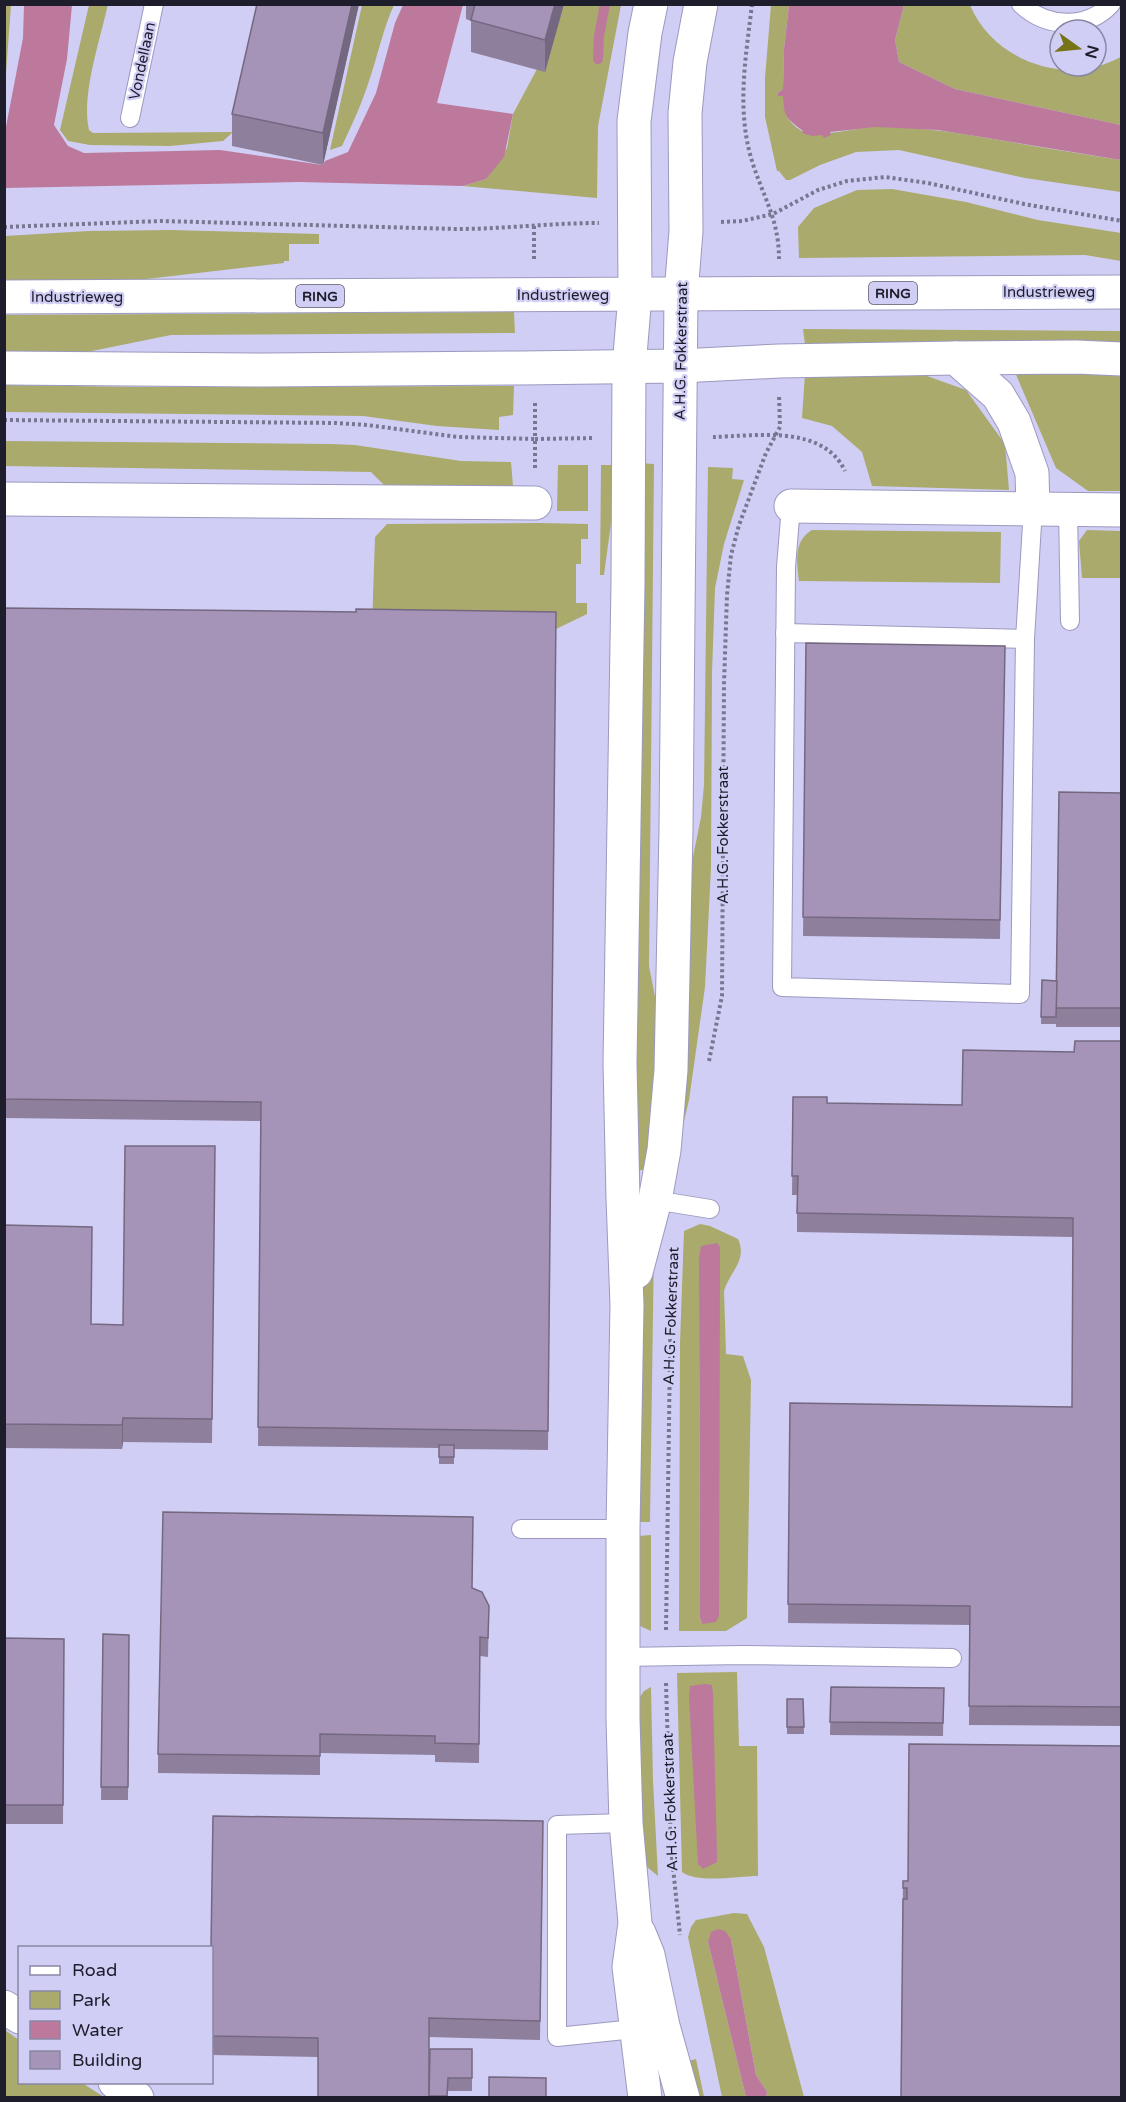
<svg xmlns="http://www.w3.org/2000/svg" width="1126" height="2102" viewBox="0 0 1126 2102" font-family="'Varela Round',sans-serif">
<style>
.green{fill:#aaaa6c;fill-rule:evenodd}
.water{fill:#bc799c}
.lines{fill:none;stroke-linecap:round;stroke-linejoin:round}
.stream{stroke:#bc799c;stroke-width:10}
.lane-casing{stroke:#9b99be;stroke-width:20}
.street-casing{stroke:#9b99be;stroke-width:35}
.secondary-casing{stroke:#9b99be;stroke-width:35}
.primary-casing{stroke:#9b99be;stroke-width:35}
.path{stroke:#787791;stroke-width:4;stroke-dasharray:3 3;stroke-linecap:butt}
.lane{stroke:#fff;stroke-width:18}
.street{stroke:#fff;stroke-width:33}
.secondary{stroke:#fff;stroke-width:33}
.primary{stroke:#fff;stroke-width:33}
.wall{fill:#8e7f9d}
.shaded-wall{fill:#746880}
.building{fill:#a594b7;stroke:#746880;stroke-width:1.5}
.labels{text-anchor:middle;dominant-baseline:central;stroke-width:4.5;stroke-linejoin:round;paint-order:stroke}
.shield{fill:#d0cef5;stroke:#535268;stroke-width:1.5}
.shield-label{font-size:14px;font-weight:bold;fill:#1e1d2b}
.street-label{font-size:15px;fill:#1e1d2b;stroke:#d0cef5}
</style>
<rect width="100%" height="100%" fill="#d0cef5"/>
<g class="green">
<polygon points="5,4 11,5 5,87 4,5"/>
<path d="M108,4C100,41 81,94 89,130L93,133L233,132L223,141L170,146L90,145L68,141L60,130L89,5Z"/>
<path d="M362,5H394C383,29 378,55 369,81C362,103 352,125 342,146L330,150Z"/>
<polygon points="564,5 621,5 598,126 597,198 463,186 486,179 507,148 513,114 537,69"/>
<path d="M771,5H789L784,49L783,89L778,93L779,96H783C783,112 788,124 804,132C819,138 858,127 876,127C918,126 959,133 999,140C1040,147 1081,154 1121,160V192L1025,178L899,150L856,152L820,165L790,180H786L779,171H777L765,117V78Z"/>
<path d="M904,5H970C989,51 1042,77 1091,68C1102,66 1112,61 1121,57V125L955,89L899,62L895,40Z"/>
<polygon points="892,189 966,202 1038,220 1121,233 1121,261 1085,255 799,258 798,227 814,208 857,190"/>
<polygon points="171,230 319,234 319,244 289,244 289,261 284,261 284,263 138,280 5,281 5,236 89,231"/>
<polygon points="514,312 515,333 171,335 87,352 5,351 5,315"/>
<polygon points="803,329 1121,331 1121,350 806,352"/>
<polygon points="1014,370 1121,373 1121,491 1088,491 1056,468"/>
<polygon points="916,372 966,390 1005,444 1009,490 872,486 862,452 832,426 802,418 805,374"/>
<polygon points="5,385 139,387 514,386 513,415 499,417 499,430 437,426 363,416 5,412"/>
<polygon points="5,441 331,444 355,445 461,461 511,462 513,486 384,485 371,472 5,466"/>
<polygon points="639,463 654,464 649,966 664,1043 647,1169 637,1171 630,1157"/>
<polygon points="558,465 588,465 588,511 557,511"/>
<polygon points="601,465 614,465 614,501 604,575 600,575"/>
<polygon points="708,467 733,468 732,479 744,480 724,544 715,588 712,673 711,868 705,987 689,1100 680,1138 688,882 701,817 704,785"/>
<polygon points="539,523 588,524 588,539 581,539 581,564 576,564 576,603 587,603 587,614 556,629 372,627 375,537 387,524"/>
<path d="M812,530L1001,532L1000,583L799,581C797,562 793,541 812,530Z"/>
<polygon points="1087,530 1121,531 1121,578 1082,578 1079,541"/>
<path d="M700,1224L710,1226L738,1239C748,1260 729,1273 724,1291L726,1354L743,1356L751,1380L747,1618L726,1631H679L680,1343L684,1231ZM699,1258L702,1624L700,1618Z"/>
<polygon points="654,1245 650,1522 639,1522 642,1249"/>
<polygon points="651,1535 651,1631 640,1626 636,1619 638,1536"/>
<path d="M737,1672L739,1746H757L758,1876C738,1876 698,1884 682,1872L677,1673Z"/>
<polygon points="651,1687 653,1781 658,1876 646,1866 640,1788 638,1700 644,1691"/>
<polygon points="734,1913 747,1914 764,1947 804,2097 766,2097 767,2092 756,2075 731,1939 708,1942 746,2097 722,2097 688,1937 691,1927 696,1920"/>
<polygon points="5,2030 19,2040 20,2082 82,2083 104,2097 5,2097"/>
<polygon points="696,2059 704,2097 694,2097 684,2062"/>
</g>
<g class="water">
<polygon points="24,5 72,5 67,59 54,125 68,146 84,153 220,150 323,165 325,161 348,152 376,93 395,23 403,5 463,5 437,103 513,114 504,157 486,179 463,186 299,182 5,188 5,132 23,38"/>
<path d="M789,5H904L895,40L899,62L955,89L1121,125V160L938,130L876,127L830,132L831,135L824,138L822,135L812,136L802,133L803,131C787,119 783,116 783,96H778V93L783,89L784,49Z"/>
<polygon points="717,1243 720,1247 720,1256 719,1616 716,1622 702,1624 700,1618 699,1258 701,1246"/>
<polygon points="705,1684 712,1685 713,1694 717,1855 717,1862 703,1869 698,1864 689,1697 690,1686"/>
<polygon points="718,1929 725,1931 731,1939 756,2075 767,2092 766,2097 746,2097 708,1942 711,1932"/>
</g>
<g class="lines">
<polyline class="stream" points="598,59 599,36 605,4"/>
<g class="lane-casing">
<g id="lane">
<path d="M1021,4C1046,28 1087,30 1111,4"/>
<polyline points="130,118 154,4"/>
<polyline points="791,506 786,567 782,987 1020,994 1025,639 1033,508"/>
<polyline points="1068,509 1070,621"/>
<polyline points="785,633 1025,639"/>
<polyline points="648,1199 710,1209"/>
<polyline points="521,1529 623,1529"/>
<polyline points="622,1657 742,1655 952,1658"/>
<polyline points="626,1823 557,1825 557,2037 644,2028"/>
</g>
</g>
<g class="street-casing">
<g id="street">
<polyline points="956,358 998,395 1014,422 1032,473 1033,508"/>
<polyline points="4,499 535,503"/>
<polyline points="791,506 1122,510"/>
<polyline points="4,2007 20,2017"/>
<polyline points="115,2082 137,2098"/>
</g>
</g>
<g class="secondary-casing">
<g id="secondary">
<polyline points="636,1272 655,1200 664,1150 671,1070 676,830 681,294 686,231 685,113 690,62 701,4"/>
<polyline points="639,1933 648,1955 663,2026 683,2098"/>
<polyline points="645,2098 629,1967 635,1923 626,1823 623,1719 623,1529 627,1305 623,1198 620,1063 628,583 629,367 635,295 634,121 645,33 651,4"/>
</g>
</g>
<g class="primary-casing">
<g id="primary">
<polyline points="4,297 1122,292"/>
<polyline points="4,368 264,370 520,368 680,366 779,361 956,358 1076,357 1122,359"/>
</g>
</g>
<g class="path">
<path d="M752,4C746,57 736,109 752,161C763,197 779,219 779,259"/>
<polyline points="721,222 742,221 773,214 818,190 847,181 885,177 928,183 1024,204 1122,221"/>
<polyline points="534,226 534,261"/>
<path d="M4,227L161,221L456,229C504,229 551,223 599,223"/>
<polyline points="535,403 535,439 594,438"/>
<polyline points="4,420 336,423 367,425 458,437 535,439 535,469"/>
<path d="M713,437C755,436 823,424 845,471"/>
<polyline points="709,1061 722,996 724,684 727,595 731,555 739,525 766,453 780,427 779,395"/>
<polyline points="666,1630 671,1284"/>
<polyline points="666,1683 671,1848 680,1935"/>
</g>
<use href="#lane" class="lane"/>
<use href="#street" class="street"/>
<use href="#secondary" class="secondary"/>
<use href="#primary" class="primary"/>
</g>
<g class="wall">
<polygon points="359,4 323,165 232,146 232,114"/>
<polygon points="466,4 564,4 545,72 471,52 471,21 466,19"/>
<polygon points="4,608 356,612 556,612 548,1450 454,1449 454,1464 439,1464 439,1448 258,1446 261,1121 4,1118"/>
<polygon points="806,643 1005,646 1000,939 803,936"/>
<polygon points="1122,793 1122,1027 1056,1027 1056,1024 1041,1024 1042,980 1057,981"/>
<polygon points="1122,1041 1122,1726 969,1725 970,1625 788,1623 790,1403 1072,1407 1073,1237 797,1232 797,1195 792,1195 793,1097 827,1103 962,1105 1074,1052"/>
<polygon points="215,1146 212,1443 123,1442 122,1449 4,1448 4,1225 91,1324 123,1325"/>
<polygon points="472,1589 489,1606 488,1657 480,1656 479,1763 435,1762 435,1755 320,1753 320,1775 158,1773 158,1754"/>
<polygon points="103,1634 129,1635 128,1800 101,1800"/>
<polygon points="4,1638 64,1639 63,1824 4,1824"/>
<polygon points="831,1687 944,1688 943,1736 830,1735"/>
<polygon points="787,1699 803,1699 804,1734 787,1734"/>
<polygon points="543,1821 540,2040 429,2037 318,2057 212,2055 212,1947"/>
<polygon points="903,1881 908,1881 901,2097"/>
<polygon points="430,2049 472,2049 472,2091 448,2091 447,2097 429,2097"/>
</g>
<g class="shaded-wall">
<polygon points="352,4 359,4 323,165 323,133"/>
<polygon points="555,4 564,4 545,72 545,40"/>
<polygon points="123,1418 123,1442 122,1449 122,1425"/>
</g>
<g class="building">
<polygon points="257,4 352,4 323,133 232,114"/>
<polygon points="475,4 555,4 545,40 471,20"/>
<polygon points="4,608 356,612 356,609 556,612 548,1431 258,1427 261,1102 4,1099"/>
<polygon points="806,643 1005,646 1000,920 803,917"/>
<polygon points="1059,792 1122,793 1122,1008 1056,1008"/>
<polygon points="1042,980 1057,981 1056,1017 1041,1017"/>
<polygon points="1075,1041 1122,1041 1122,1707 969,1706 970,1606 788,1604 790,1403 1072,1407 1073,1218 797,1213 798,1176 792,1176 793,1097 827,1097 827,1103 962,1105 963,1050 1074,1052"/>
<polygon points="125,1146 215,1146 212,1419 123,1418 122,1425 4,1424 4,1225 92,1227 91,1324 123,1325"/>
<rect x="439" y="1445" width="15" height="12"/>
<polygon points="163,1512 473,1517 472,1588 482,1592 489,1606 488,1638 480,1637 479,1744 435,1743 435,1736 320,1734 320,1756 158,1754"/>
<polygon points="103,1634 129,1635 128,1787 101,1787"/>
<polygon points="4,1638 64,1639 63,1805 4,1805"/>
<polygon points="831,1687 944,1688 943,1723 830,1722"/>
<polygon points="787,1699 803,1699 804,1727 787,1727"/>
<polygon points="909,1744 1122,1746 1122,2097 901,2097 903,1899 907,1899 907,1888 903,1888 903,1881 908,1881"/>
<polygon points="213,1816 543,1821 540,2021 429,2018 429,2097 318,2097 318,2038 212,2036 212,1947 211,1947"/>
<polygon points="430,2049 472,2049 472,2078 448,2078 447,2096 429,2096"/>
<polygon points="489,2077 546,2078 546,2097 489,2097"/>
</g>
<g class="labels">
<g class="shield">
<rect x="869" y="282" width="48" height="22" rx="4.5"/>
<rect x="296" y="285" width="48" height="22" rx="4.5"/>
</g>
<g class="shield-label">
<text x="893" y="293">RING</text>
<text x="320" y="296">RING</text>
</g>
<g class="street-label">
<text transform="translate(142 61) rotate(-78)">Vondellaan</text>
<text x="1049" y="292">Industrieweg</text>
<text x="563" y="295">Industrieweg</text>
<text x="77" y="297">Industrieweg</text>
<text transform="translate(681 351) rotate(-89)">A.H.G. Fokkerstraat</text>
<text transform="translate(723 835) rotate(-90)">A.H.G. Fokkerstraat</text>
<text transform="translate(671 1316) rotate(-88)">A.H.G. Fokkerstraat</text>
<text transform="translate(670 1802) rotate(-92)">A.H.G. Fokkerstraat</text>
</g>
</g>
<rect width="1126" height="2102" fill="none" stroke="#1e1d2b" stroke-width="12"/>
<rect x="18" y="1946" width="195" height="138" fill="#d0cef5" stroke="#8987a4" stroke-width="1.5"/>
<rect x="30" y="1966" width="30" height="9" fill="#ffffff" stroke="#8987a4" stroke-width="1.5"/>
<text x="72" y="1976" font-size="18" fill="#1e1d2b">Road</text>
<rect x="30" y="1991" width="30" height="18" fill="#aaaa6c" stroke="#8987a4" stroke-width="1.5"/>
<text x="72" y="2006" font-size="18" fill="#1e1d2b">Park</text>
<rect x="30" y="2021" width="30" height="18" fill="#bc799c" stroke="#8987a4" stroke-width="1.5"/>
<text x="72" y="2036" font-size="18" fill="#1e1d2b">Water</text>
<rect x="30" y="2051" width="30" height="18" fill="#a594b7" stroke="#8987a4" stroke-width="1.5"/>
<text x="72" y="2066" font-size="18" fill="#1e1d2b">Building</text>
<g transform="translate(1078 48) rotate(105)"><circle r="28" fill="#d0cef5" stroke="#8987a4" stroke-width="1.5"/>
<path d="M0-4.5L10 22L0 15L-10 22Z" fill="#777418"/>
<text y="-9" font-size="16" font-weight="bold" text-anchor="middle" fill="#1e1d2b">N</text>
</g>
</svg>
